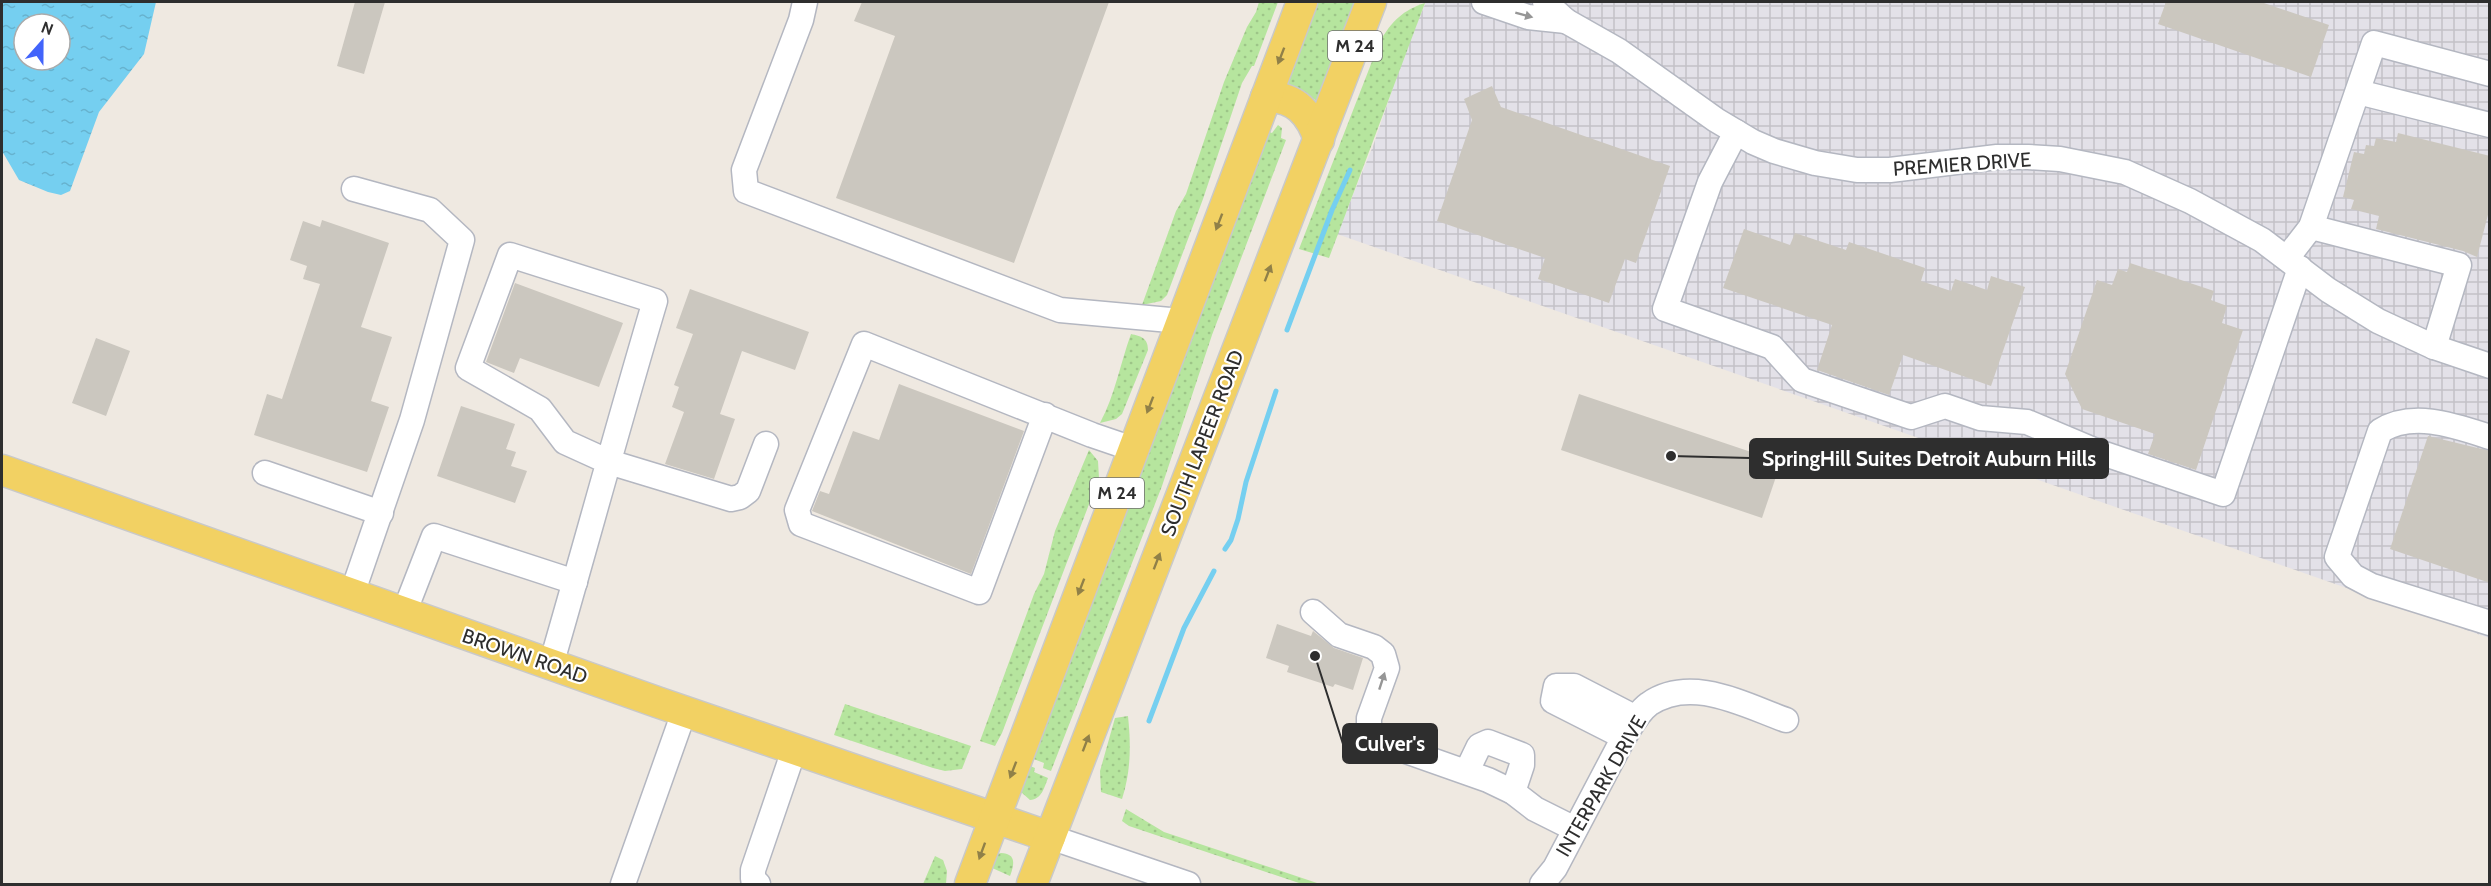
<svg xmlns="http://www.w3.org/2000/svg" width="2491" height="886" viewBox="0 0 2491 886" font-family="Cabin,sans-serif">
<style>
.industrial{fill:url(#industrial-grid)}
.grass{fill:url(#grass-dots)}
.water{fill:url(#water-ripples);fill-rule:evenodd}
.lines{fill:none;stroke-linecap:round;stroke-linejoin:round}
.stream{stroke:#75cff0;stroke-width:5}
.building{fill:#cbc7bf}
.minor-casing{stroke:#b4b7c1;stroke-width:27}
.major-casing{stroke:#c9c9c9;stroke-width:33}
.minor{stroke:#fff;stroke-width:24}
.major{stroke:#f2d163;stroke-width:30}
.oneway{fill:#969696}
.oneway2{fill:#908048}
.labels{text-anchor:middle;dominant-baseline:central;stroke-width:4.5;stroke-linejoin:round;paint-order:stroke}
.shield{fill:#fff;stroke:#6d6d6d;stroke-width:1.5}
.shield-label{font-size:18px;font-weight:bold;fill:#2e2e2e}
.street-label{font-size:20px;fill:#2e2e2e;stroke:#fff}
.leader{fill:none;stroke:#2e2e2e;stroke-width:2}
.callout-dot{fill:#2e2e2e;stroke:#fff;stroke-width:2}
.callout{fill:#2e2e2e;stroke:#2e2e2e;stroke-width:2}
.callout-label{font-size:21px;text-anchor:middle;font-weight:bold;fill:#fff}
</style>
<defs>
<pattern id="industrial-grid" width="8" height="8" patternUnits="userSpaceOnUse" patternTransform="scale(1.5)"><rect width="8" height="8" fill="#e3e1e8"/><path d="M0 4h8M4 0v8" fill="none" stroke="#c3c1c7"/></pattern>
<pattern id="grass-dots" width="8" height="8" patternUnits="userSpaceOnUse" patternTransform="scale(1.5)"><rect width="8" height="8" fill="#b6e59e"/><path d="M2 2h.1M6 6h.1" fill="none" stroke="#9dc588" stroke-width="1.8" stroke-linecap="round"/></pattern>
<pattern id="water-ripples" width="26" height="14" patternUnits="userSpaceOnUse" patternTransform="scale(1.5)"><rect width="26" height="14" fill="#75cff0"/><path d="M2 4q2-2 4 0t4 0M15 11q2-2 4 0t4 0" fill="none" stroke="#66b2ce"/></pattern>
</defs>
<rect width="100%" height="100%" fill="#efe9e1"/>
<polygon class="industrial" points="1426,2 2489,2 2489,638 1337,234 1373,146 1407,47"/>
<g class="grass">
<polygon points="1259,2 1278,2 1254,66 1252,66 1242,83 1203,199 1167,295 1161,301 1142,305 1176,211 1186,194 1224,82 1247,27 1256,12"/>
<polygon points="1317,2 1355,2 1317,101 1289,84 1287,80"/>
<path d="M1425,3L1329,258L1299,249L1380,41C1392,21 1403,10 1425,3Z"/>
<polygon points="1278,125 1282,128 1281,138 1286,140 1212,335 1162,486 1051,771 1043,768 1044,763 1031,758 1267,131 1272,133"/>
<path d="M1131,334C1141,336 1148,338 1148,350L1122,414L1116,419L1100,423C1115,395 1120,364 1131,334Z"/>
<polygon points="1089,450 1098,461 1099,478 1002,733 995,746 980,741 1034,594 1044,574 1055,531"/>
<polygon points="845,704 971,746 962,769 945,771 933,768 834,735"/>
<path d="M1128,716C1131,745 1131,771 1122,799L1101,792L1100,771L1115,718Z"/>
<path d="M1028,765L1035,768L1034,772L1048,778C1044,788 1042,799 1030,800L1021,792V786Z"/>
<polygon points="1126,809 1164,832 1320,884 1302,884 1129,826 1122,821"/>
<path d="M1001,853C1017,854 1014,865 1010,876L990,867L997,854Z"/>
<polygon points="935,856 943,860 947,871 946,884 923,884"/>
</g>
<path class="water" d="M2,2H156L144,54L99,112L70,191L61,195L48,192L19,180L2,151ZM24,24H60V60H24Z"/>
<g class="lines">
<g class="stream">
<polyline points="1287,330 1332,210 1350,170"/>
<polyline points="1225,549 1231,540 1238,519 1246,482 1276,391"/>
<polyline points="1149,721 1184,628 1214,571"/>
</g>
</g>
<g class="building">
<polygon points="355,2 385,2 364,74 337,66"/>
<polygon points="862,2 1109,2 1014,263 836,198 895,36 854,21"/>
<polygon points="2166,2 2261,2 2329,25 2311,77 2158,24"/>
<polygon points="1492,86 1501,107 1670,166 1636,263 1625,259 1609,303 1538,279 1545,258 1437,221 1472,120 1464,99"/>
<polygon points="2398,133 2490,156 2490,207 2477,257 2463,251 2376,229 2379,216 2351,209 2354,200 2343,197 2354,152 2364,154 2366,145 2374,146 2376,138 2396,142"/>
<polygon points="322,220 389,243 361,327 392,337 371,401 389,407 367,472 254,435 267,394 282,399 320,284 303,279 307,266 290,260 303,221 320,227"/>
<polygon points="1744,229 1790,245 1795,233 1846,250 1849,242 1925,268 1921,281 1951,291 1955,279 1987,290 1991,276 2025,287 1991,386 1903,355 1889,395 1817,370 1832,325 1723,288"/>
<polygon points="2130,263 2214,291 2211,300 2227,306 2222,323 2243,330 2196,470 2148,454 2155,434 2082,409 2065,374 2097,280 2112,285 2118,269 2127,272"/>
<polygon points="515,283 623,323 599,387 520,358 514,373 486,362"/>
<polygon points="690,289 809,332 795,370 742,351 720,414 735,419 714,479 665,464 684,412 672,407 679,387 674,385 693,334 676,328"/>
<polygon points="96,338 130,351 106,416 72,403"/>
<polygon points="899,384 1024,431 971,574 812,511 820,491 829,494 853,431 879,440"/>
<polygon points="1579,394 1781,462 1762,518 1561,450"/>
<polygon points="461,406 515,424 506,449 516,452 511,466 527,471 515,503 437,476"/>
<polygon points="2428,436 2490,451 2490,583 2390,549"/>
<polygon points="1277,624 1311,636 1313,631 1334,648 1363,658 1353,690 1335,684 1333,687 1287,672 1289,666 1266,658"/>
</g>
<g class="lines">
<g class="minor-casing">
<g id="minor">
<polyline points="805,2 801,20 744,170 746,191 1060,310 1181,321"/>
<polyline points="1484,2 1528,17 1566,21"/>
<polyline points="1545,2 1566,21 1619,51 1716,120 1753,142 1774,151 1815,163 1857,170 1890,170 1997,157 2028,157 2060,159 2125,172 2190,201 2262,240 2328,290 2378,321 2434,347 2490,366"/>
<polyline points="2358,92 2490,125"/>
<polyline points="1736,132 1710,182 1665,309 1772,347 1802,380 1911,417 1945,406 1980,418 2027,422 2096,451 2223,494 2300,268"/>
<polyline points="2311,227 2459,265 2434,347"/>
<polyline points="2287,258 2311,227 2374,43 2490,74"/>
<polyline points="1045,415 979,592 801,524 797,510 864,344 1092,435 1133,449"/>
<path d="M2490,437C2456,426 2413,410 2380,431L2337,557L2353,576L2372,586L2490,623"/>
<polyline points="265,473 381,513"/>
<polyline points="352,594 412,420 462,240 430,210 354,189"/>
<polyline points="1313,612 1339,635 1374,647 1383,654 1387,668 1369,718 1369,738 1488,780 1513,792 1535,809 1575,829"/>
<polyline points="404,613 434,536 575,582"/>
<path d="M551,665C586,544 619,422 655,301L510,255L468,368L540,409L565,442L609,462L731,499L740,497L748,491L766,444"/>
<polyline points="1624,737 1553,701 1556,686 1574,686 1636,718"/>
<polyline points="1467,771 1479,746 1488,742 1522,755 1522,765 1513,792"/>
<polyline points="1050,837 1188,884"/>
<polyline points="623,884 684,712"/>
<polyline points="758,884 753,879 753,870 794,750"/>
<path d="M1542,884L1555,868L1624,737C1631,726 1638,712 1649,704C1691,675 1744,705 1786,720"/>
</g>
</g>
<g class="major-casing">
<g id="major">
<path d="M1266,97C1295,96 1311,114 1319,140"/>
<polyline points="2,470 657,702 1050,837"/>
<polyline points="970,884 1302,2"/>
<polyline points="1032,884 1371,2"/>
</g>
</g>
<use href="#minor" class="minor"/>
<use href="#major" class="major"/>
</g>
<defs><path id="oneway-solid" d="M-6-.8H1V-3.2L6.5 0L1 3.2V.8H-6Z" transform="scale(1.5)"/></defs>
<g class="oneway">
<use href="#oneway-solid" transform="translate(1524 15) rotate(15)"/>
<use href="#oneway-solid" transform="translate(1382 681) rotate(-72)"/>
</g>
<g class="oneway2">
<use href="#oneway-solid" transform="translate(1281 56) rotate(111)"/>
<use href="#oneway-solid" transform="translate(1219 222) rotate(111)"/>
<use href="#oneway-solid" transform="translate(1268 273) rotate(-69)"/>
<use href="#oneway-solid" transform="translate(1150 405) rotate(111)"/>
<use href="#oneway-solid" transform="translate(1157 561) rotate(-69)"/>
<use href="#oneway-solid" transform="translate(1081 587) rotate(111)"/>
<use href="#oneway-solid" transform="translate(1086 743) rotate(-69)"/>
<use href="#oneway-solid" transform="translate(1013 770) rotate(111)"/>
<use href="#oneway-solid" transform="translate(982 851) rotate(110)"/>
</g>
<g class="labels">
<g class="shield">
<rect x="1328" y="31" width="54" height="30" rx="4.5"/>
<rect x="1090" y="478" width="54" height="30" rx="4.5"/>
</g>
<g class="shield-label">
<text x="1355" y="46">M 24</text>
<text x="1117" y="493">M 24</text>
</g>
<g class="street-label">
<text transform="translate(1962 164) rotate(-4)">PREMIER DRIVE</text>
<text transform="translate(1202 443) rotate(-69)">SOUTH LAPEER ROAD</text>
<text transform="translate(525 656) rotate(19)">BROWN ROAD</text>
<text transform="translate(1601 786) rotate(-60)">INTERPARK DRIVE</text>
</g>
</g>
<path class="leader" d="M1671 456L1750 458M1315 656L1343 744"/>
<g class="callout-dot">
<circle cx="1671" cy="456" r="6"/>
<circle cx="1315" cy="656" r="6"/>
</g>
<g class="callout">
<rect x="1750" y="439" width="358" height="39" rx="6"/>
<rect x="1343" y="724" width="94" height="39" rx="6"/>
</g>
<g class="callout-label">
<text x="1929" y="466">SpringHill Suites Detroit Auburn Hills</text>
<text x="1390" y="751">Culver's</text>
</g>
<rect width="2491" height="886" fill="none" stroke="#2e2e2e" stroke-width="6"/>
<g transform="translate(42 42) rotate(21)"><circle r="28" fill="#ffffff" stroke="#ababab" stroke-width="1.5"/>
<path d="M0-4.5L10 22L0 15L-10 22Z" fill="#4264fb"/>
<text y="-9" font-size="16" font-weight="bold" text-anchor="middle" fill="#2e2e2e">N</text>
</g>
</svg>
